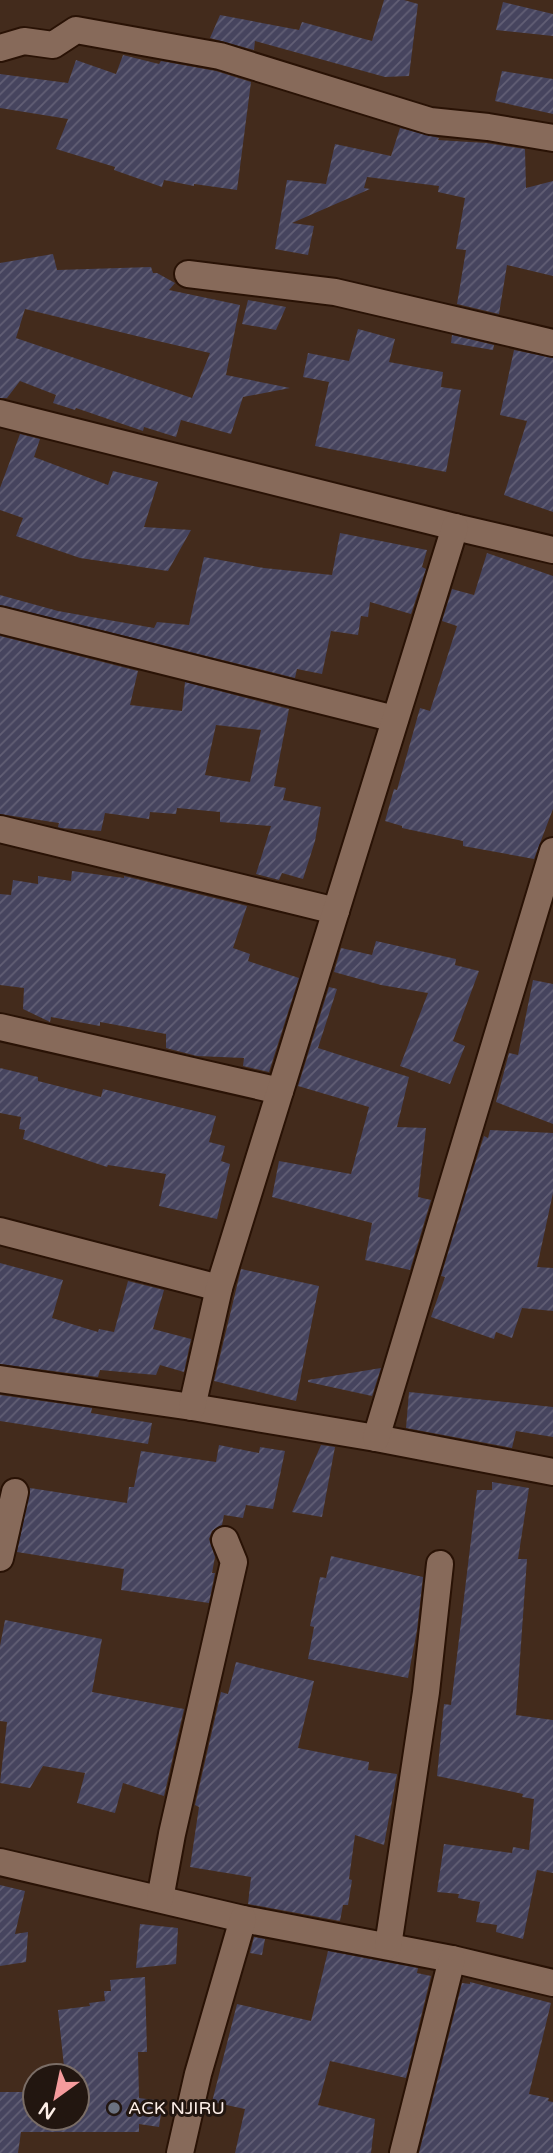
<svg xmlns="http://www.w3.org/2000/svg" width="553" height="2153" viewBox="0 0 553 2153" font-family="'Varela Round',sans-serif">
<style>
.building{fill:url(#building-hatch);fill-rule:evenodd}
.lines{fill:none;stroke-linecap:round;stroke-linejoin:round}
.street-casing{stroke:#291205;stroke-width:30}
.street{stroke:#876a5a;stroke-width:26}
.worship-dot{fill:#6b7280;stroke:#221610;stroke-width:2.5}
.labels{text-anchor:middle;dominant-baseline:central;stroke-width:6;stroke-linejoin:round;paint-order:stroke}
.poi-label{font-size:18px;fill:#fdefe8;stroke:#221610;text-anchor:start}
</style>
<defs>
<pattern id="building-hatch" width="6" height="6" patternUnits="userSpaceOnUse" patternTransform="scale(1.75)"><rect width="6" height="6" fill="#46445e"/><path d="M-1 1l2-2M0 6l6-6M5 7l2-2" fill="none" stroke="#625f75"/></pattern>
</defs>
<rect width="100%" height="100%" fill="#432b1c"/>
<g class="building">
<polygon points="384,0 404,0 418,4 409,76 385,77 255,41 254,50 210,38 220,15 299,30 302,22 372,41"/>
<polygon points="503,2 553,14 553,36 496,30"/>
<polygon points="123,55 159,64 161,61 216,71 251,82 237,190 194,184 194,186 164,180 162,187 114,170 115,167 56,149 68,119 0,108 0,74 68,83 76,60 116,74"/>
<polygon points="502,71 553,79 553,114 495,101"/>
<polygon points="400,128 439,138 438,140 486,143 525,149 526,188 553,181 553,276 507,265 499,314 457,304 466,250 456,249 465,198 438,192 439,186 367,177 364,188 370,189 292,223 314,226 308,255 275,249 287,180 326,184 335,144 391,156"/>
<path d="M53,254L57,270L151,267L153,273H157L175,283L169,290L240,305L226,375L290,388L243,397L231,434L181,420L176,437L144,427L143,431L76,408L75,410L53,403L56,395L20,381L7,398H0V263ZM25,309L149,339L210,353L192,398L16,338Z"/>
<polygon points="248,300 286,307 276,330 242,324"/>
<polygon points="358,329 395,339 389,362 443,372 441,387 461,390 446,472 315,446 329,382 303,377 308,353 349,361"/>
<polygon points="452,335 494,345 493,350 451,343"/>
<polygon points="514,350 553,358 553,512 504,495 527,421 500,415"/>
<polygon points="20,434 40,439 34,457 108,485 113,471 158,482 144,527 191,530 168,571 80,558 16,536 23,518 0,510 0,488"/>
<polygon points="340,533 427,550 422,567 426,569 411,614 370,602 368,617 361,616 358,635 331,631 322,674 297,669 295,678 0,605 0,595 58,611 154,628 157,622 189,625 204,557 264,568 332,575"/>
<polygon points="487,553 553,576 553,809 534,859 463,846 463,841 402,828 402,826 385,821 394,789 397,790 420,708 430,711 457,626 442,621 452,589 474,595"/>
<path d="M0,636L138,671L130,705L182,711L185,682L289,709L274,786L286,788L283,800L321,807L315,841L303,879L282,873L279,880L256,874L271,826L220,822V812L177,808L176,814L150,812L149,819L105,813L101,831L61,828L58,827L59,823L0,814ZM216,725L261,730L250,782L205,775Z"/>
<polygon points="72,871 124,878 124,876 247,906 233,948 250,954 248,961 299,978 269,1072 243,1066 244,1058 197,1056 166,1048 166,1034 100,1022 100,1026 51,1017 50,1022 23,1009 24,988 0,985 0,894 11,895 13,880 38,884 38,876 71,881"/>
<polygon points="376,941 456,959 455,965 479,971 453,1041 465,1046 450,1084 400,1066 428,993 381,985 334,972 341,948 372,955"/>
<polygon points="533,980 553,984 553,1124 496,1102 509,1053 518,1055"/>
<polygon points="329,987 337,989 318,1048 409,1077 397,1127 426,1128 418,1197 431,1200 410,1270 365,1260 372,1223 272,1197 279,1161 351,1174 369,1107 298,1086"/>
<polygon points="0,1068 38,1077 38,1081 101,1097 103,1089 216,1116 209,1142 225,1146 221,1161 230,1164 217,1219 159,1206 166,1174 108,1165 107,1167 23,1139 25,1130 19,1129 21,1117 0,1113"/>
<polygon points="490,1130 553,1133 553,1193 537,1267 553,1268 553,1311 522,1308 512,1338 496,1332 494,1339 431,1317 445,1277 441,1276 472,1173 484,1136 488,1138"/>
<polygon points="0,1263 63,1280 52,1318 98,1332 99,1329 114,1332 128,1281 164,1290 153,1329 191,1339 184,1372 160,1365 156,1375 100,1370 98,1377 0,1364"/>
<polygon points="241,1269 319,1286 296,1401 214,1381"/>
<polygon points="381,1368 372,1396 308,1382 308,1380"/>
<polygon points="409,1392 553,1407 553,1437 516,1431 512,1448 406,1428"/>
<polygon points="0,1395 92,1408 91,1413 152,1423 148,1444 0,1421"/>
<polygon points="219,1445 259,1453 260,1447 285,1451 273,1509 246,1505 243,1518 224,1515 222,1525 212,1531 209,1539 215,1557 212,1573 215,1573 209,1603 121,1590 124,1569 17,1552 30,1488 127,1503 129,1487 134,1487 141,1451 216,1462"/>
<polygon points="321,1445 335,1447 322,1517 292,1512"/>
<polygon points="492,1482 529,1488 518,1559 527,1559 516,1715 553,1720 553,1873 537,1870 523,1939 496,1932 497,1925 476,1922 480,1902 458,1898 459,1894 437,1892 444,1844 512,1853 513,1847 529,1850 534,1799 522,1797 523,1794 437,1776 444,1704 451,1705 477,1490 492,1490"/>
<polygon points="331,1556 423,1577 417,1630 408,1678 308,1659 314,1627 310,1626 320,1577 326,1578"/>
<polygon points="5,1620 102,1639 92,1692 184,1709 164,1796 123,1783 115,1813 77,1803 85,1773 43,1766 30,1788 0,1783 7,1722 0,1721 0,1646"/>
<polygon points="236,1662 314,1681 298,1748 369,1762 368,1770 397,1774 384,1845 355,1835 349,1879 352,1880 348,1905 343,1905 340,1921 248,1904 251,1877 190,1867 199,1807 195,1805 221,1692 228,1694"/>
<polygon points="0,1885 25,1891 15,1934 28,1932 26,1962 0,1966"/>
<polygon points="140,1924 178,1928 176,1964 136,1968"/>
<polygon points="254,1937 265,1939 262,1955 250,1953"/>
<polygon points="328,1951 418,1968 417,1973 431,1976 406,2078 330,2061 318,2105 375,2119 371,2153 235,2153 245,2109 212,2102 237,2004 311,2021"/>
<polygon points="145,1977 147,2052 138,2052 139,2098 163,2101 159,2127 139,2124 139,2132 21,2132 18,2153 0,2153 0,2092 35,2092 35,2118 77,2118 77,2076 65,2076 58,2010 90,2006 89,2003 105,2001 104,1991 111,1991 110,1980"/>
<polygon points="470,1982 551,2003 529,2094 549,2098 548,2101 553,2102 553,2153 419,2153 462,1983 470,1984"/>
</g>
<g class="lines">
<g class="street-casing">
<g id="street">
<polyline points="0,48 24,41 53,45 76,30 220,56 430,121 488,127 553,138"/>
<polyline points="188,274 335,292 553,343"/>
<polyline points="0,413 455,527 553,550"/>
<polyline points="0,620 395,719"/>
<polyline points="0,829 336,911"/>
<polyline points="0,1027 280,1091"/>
<polyline points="0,1231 219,1288"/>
<polyline points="0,1379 192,1407 376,1438 553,1472"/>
<polyline points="192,1407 219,1288 455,527"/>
<polyline points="376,1438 553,851"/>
<polyline points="0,1558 15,1492"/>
<polyline points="0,1862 243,1919 452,1959 553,1983"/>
<polyline points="160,1899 172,1834 234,1562 225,1540"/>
<polyline points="388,1946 426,1692 440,1564"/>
<polyline points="180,2153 198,2074 243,1919"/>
<polyline points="403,2153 452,1959"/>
</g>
</g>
<use href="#street" class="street"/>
</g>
<circle class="worship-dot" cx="114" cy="2108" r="7"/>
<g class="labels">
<g class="poi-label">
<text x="128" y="2108">ACK NJIRU</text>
</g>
</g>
<g transform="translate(56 2097) rotate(213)"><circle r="33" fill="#221610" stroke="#7a6d66" stroke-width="2"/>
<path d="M0-5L12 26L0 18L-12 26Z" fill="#f59b9d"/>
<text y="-10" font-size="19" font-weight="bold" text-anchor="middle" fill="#fdefe8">N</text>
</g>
</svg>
